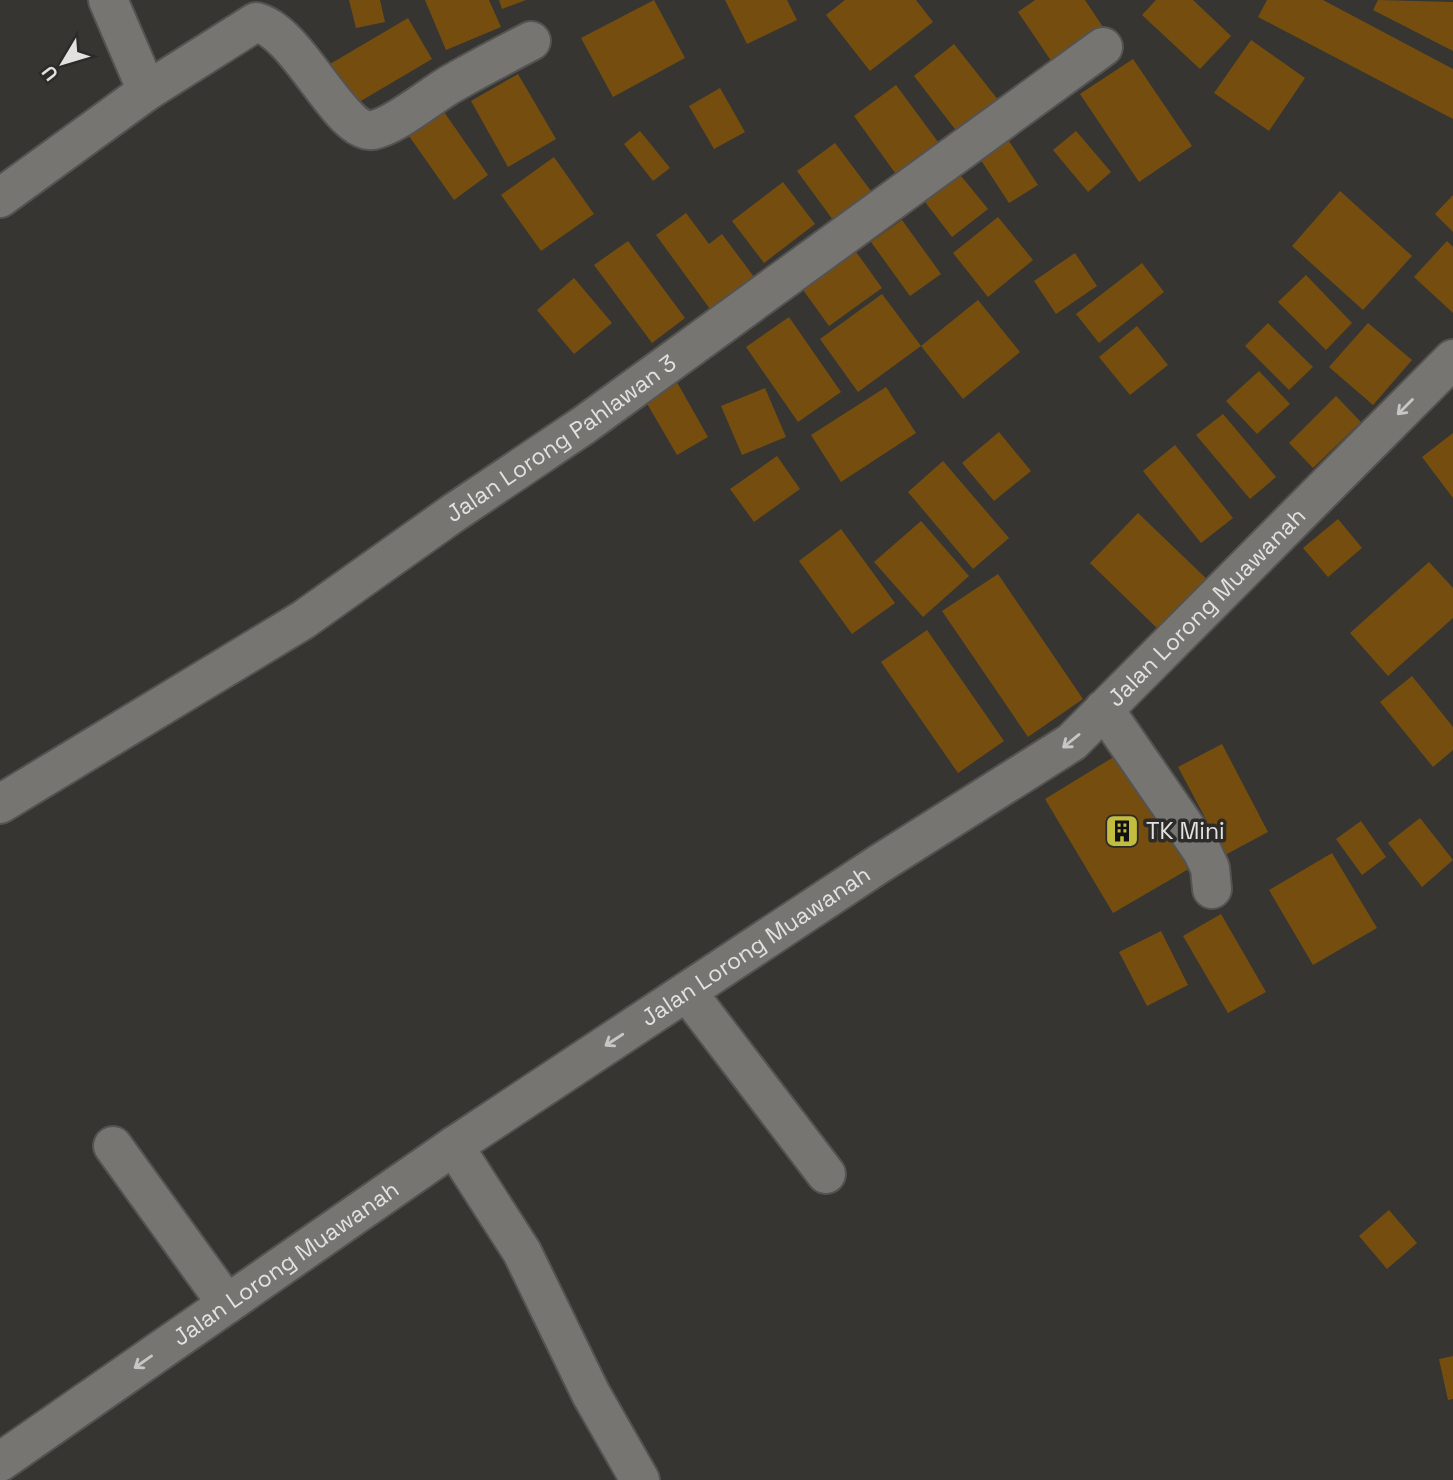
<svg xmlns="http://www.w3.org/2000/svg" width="1453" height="1480" viewBox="0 0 1453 1480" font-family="'Space Grotesk',sans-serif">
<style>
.building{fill:#754e0f}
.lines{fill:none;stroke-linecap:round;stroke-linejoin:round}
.minor-casing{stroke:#545351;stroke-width:42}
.minor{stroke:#767572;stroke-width:38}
.oneway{stroke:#c7c6c4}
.labels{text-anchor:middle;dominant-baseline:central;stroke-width:7;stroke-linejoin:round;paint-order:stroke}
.street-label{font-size:23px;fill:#e2e1e0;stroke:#2c2b28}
.poi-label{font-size:23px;fill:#e2e1e0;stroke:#2c2b28;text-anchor:start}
</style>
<rect width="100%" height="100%" fill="#363532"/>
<g class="building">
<polygon points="349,0 380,0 385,22 356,28"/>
<polygon points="425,0 489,0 501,27 446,50"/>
<polygon points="499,0 526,0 502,9"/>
<polygon points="654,0 685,58 613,97 581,38"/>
<polygon points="725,0 787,0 797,20 747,44"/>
<polygon points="845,0 916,0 933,22 870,71 826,15"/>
<polygon points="1035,0 1085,0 1107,33 1056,68 1018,12"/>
<polygon points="1156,0 1193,0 1231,36 1200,69 1142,15"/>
<polygon points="1267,0 1323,0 1453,69 1453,119 1258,17"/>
<polygon points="1378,0 1453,2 1453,51 1373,10"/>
<polygon points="408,18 432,59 354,105 330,64"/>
<polygon points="1251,40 1305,78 1269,131 1214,93"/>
<polygon points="954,44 999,101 958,133 914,76"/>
<polygon points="1133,59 1192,146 1139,182 1080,94"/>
<polygon points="518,74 556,139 508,167 471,101"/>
<polygon points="896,85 941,146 898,177 854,116"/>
<polygon points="720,88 745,132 714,149 689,106"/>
<polygon points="444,112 488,175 454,200 409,136"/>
<polygon points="1001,129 1038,185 1009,203 973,148"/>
<polygon points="640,131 670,168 653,181 624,144"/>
<polygon points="1076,131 1111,172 1088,192 1053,150"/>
<polygon points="835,143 871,191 833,220 797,171"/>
<polygon points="554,157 594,214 541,251 501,195"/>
<polygon points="957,171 988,209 952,237 922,198"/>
<polygon points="783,182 815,224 764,263 732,221"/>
<polygon points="1340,191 1412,256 1363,310 1292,246"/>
<polygon points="1453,195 1453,232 1435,214"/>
<polygon points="686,213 709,244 722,234 754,277 710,309 656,235"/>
<polygon points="998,217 1033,260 988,297 953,253"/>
<polygon points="902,220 941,274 910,296 871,242"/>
<polygon points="628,241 685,318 652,343 594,265"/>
<polygon points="1447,241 1453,247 1453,313 1414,277"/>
<polygon points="854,249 882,288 829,326 801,287"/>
<polygon points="1075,253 1097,286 1056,314 1034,281"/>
<polygon points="1142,263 1164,292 1099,343 1076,314"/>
<polygon points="1306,275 1352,323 1326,350 1278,302"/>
<polygon points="574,278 612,323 574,354 537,310"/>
<polygon points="882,294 921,346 858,392 820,339"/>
<polygon points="978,300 1020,352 963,399 921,346"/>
<polygon points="789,317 841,392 798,422 746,347"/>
<polygon points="1268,323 1313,367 1289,390 1245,346"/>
<polygon points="1368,323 1412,360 1373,405 1329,367"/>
<polygon points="1137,326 1168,365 1130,395 1099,357"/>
<polygon points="1259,371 1290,404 1257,434 1226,401"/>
<polygon points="674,377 708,437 677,455 642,395"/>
<polygon points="886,387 916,433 841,482 811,435"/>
<polygon points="765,388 786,437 742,455 721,406"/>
<polygon points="1336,396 1361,422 1313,468 1289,443"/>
<polygon points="1223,414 1276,477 1250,499 1196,435"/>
<polygon points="999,432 1031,471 994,501 962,463"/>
<polygon points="1453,433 1453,498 1422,457"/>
<polygon points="1175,445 1233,518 1201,543 1143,471"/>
<polygon points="777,456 800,489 754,522 730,489"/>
<polygon points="943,461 1009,538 973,569 908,492"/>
<polygon points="1138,513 1211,583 1162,633 1090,563"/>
<polygon points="1338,519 1362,548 1328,577 1303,548"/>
<polygon points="921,521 969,576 923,617 874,562"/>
<polygon points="841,529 895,603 852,634 799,561"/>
<polygon points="1429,562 1453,588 1453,618 1388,676 1350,633"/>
<polygon points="998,574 1083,699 1028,737 942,611"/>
<polygon points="927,630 1004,741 958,773 881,662"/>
<polygon points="1412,676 1453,727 1453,750 1433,767 1380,702"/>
<polygon points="1222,744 1268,832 1225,855 1178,767"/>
<polygon points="1130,747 1199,863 1113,913 1045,799"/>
<polygon points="1420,818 1453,860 1422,887 1388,843"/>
<polygon points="1361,821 1386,857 1362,875 1336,839"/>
<polygon points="1332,853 1377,928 1313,965 1269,890"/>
<polygon points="1221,914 1266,992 1228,1013 1183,936"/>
<polygon points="1161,931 1188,985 1147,1006 1119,952"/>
<polygon points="1389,1210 1417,1243 1387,1269 1359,1236"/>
<polygon points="1453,1356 1453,1399 1448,1400 1439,1359"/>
</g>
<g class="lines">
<g class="minor-casing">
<g id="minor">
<polyline points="108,0 147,91"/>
<path d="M0,198L147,91L256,22C299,32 340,135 373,130C395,126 430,96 451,84C477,69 504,55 531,41"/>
<polyline points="1104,709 1202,851 1210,868 1212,889"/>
<path id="s1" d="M0,804L303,620L452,514L584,425L1103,47"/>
<polyline points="687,992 826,1174"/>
<polyline points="113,1146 227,1304"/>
<polyline points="454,1146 522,1252 591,1394 640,1480"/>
<path id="s2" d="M0,1462L454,1146L879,864L1072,742L1453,359"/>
</g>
</g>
<use href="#minor" class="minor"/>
</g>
<defs><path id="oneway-shaft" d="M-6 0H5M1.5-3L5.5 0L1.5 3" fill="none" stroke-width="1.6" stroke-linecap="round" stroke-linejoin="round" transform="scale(1.75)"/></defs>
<g class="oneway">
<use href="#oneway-shaft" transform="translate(1405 407) rotate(135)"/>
<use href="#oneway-shaft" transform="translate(1071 741) rotate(141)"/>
<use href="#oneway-shaft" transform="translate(614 1040) rotate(147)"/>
<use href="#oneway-shaft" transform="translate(143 1362) rotate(145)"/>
</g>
<defs>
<g id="building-square" transform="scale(1.75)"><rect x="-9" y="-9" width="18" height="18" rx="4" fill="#c3bd3f" stroke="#2c2b28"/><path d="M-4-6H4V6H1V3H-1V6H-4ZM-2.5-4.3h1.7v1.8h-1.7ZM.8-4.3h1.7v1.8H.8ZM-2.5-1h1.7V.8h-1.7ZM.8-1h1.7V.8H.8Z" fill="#111"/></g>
</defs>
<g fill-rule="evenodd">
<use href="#building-square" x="1122" y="831"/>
</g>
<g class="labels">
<g class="street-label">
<text stroke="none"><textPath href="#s1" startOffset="670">Jalan Lorong Pahlawan 3</textPath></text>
<text stroke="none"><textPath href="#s2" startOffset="1482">Jalan Lorong Muawanah</textPath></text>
<text stroke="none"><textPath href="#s2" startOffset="915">Jalan Lorong Muawanah</textPath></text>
<text stroke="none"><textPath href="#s2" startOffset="348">Jalan Lorong Muawanah</textPath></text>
</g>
<g class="poi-label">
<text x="1146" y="831">TK Mini</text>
</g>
</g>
<g transform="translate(63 63) rotate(232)" stroke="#2c2b28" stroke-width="5" paint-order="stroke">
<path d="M0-5L12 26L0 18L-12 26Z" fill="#e2e1e0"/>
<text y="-10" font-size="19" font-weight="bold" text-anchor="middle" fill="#e2e1e0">U</text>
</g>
</svg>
